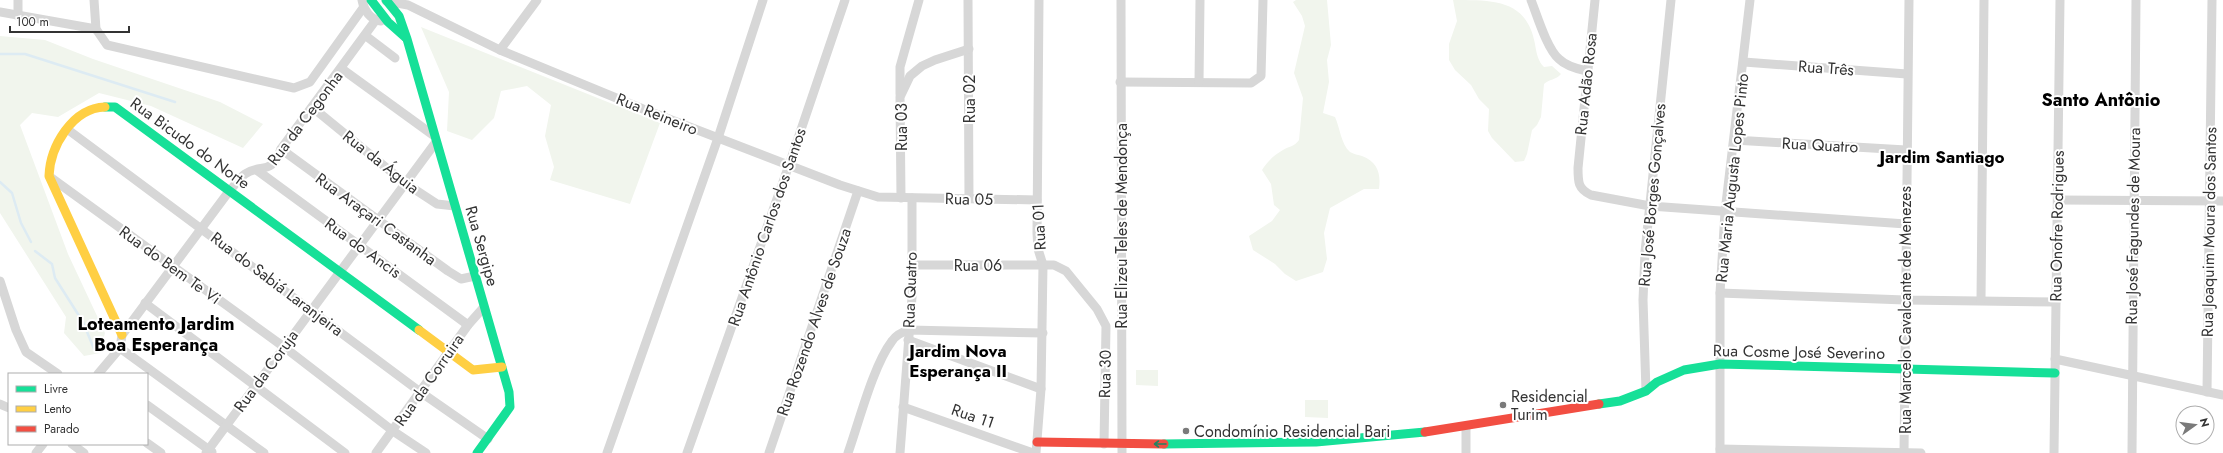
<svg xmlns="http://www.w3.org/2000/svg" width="2223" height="453" viewBox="0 0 2223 453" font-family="Jost,sans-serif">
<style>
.green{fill:#f1f5ed}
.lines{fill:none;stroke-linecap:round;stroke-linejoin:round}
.stream{stroke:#ddebf3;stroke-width:2.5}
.street{stroke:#d7d7d7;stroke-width:9}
.fast{stroke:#16e098;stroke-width:9}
.slow{stroke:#ffcf43;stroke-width:9}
.jam{stroke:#f24e42;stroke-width:9}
.oneway{stroke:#268160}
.poi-dot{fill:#7a7a7a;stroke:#fff;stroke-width:1.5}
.labels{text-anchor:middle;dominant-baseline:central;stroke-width:4;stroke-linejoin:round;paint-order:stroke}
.street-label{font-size:16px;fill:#333;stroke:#fff}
.poi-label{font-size:16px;fill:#333;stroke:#fff;text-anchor:start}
.neighbourhood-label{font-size:17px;font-weight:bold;fill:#000;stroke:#fff}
.quarter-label{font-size:18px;font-weight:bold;fill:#000;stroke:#fff}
</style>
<rect width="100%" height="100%" fill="#fff"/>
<g class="green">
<path d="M1296,0H1327L1331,45L1327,60L1329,82L1323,113L1335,117C1340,128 1341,144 1350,152C1353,154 1359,155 1362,156C1378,162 1381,174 1379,189H1364L1330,208L1324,233L1327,259L1323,272L1296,281L1285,274L1275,264L1253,250L1249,236L1272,221L1280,210L1274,205L1271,184L1262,170C1267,162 1274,155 1283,150C1289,146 1294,147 1299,140L1303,98L1294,73L1305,26L1302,16L1293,2Z"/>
<path d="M1453,0C1495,0 1527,0 1535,44C1536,51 1538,62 1544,67L1552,66L1561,74C1556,80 1549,79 1544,84L1541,117L1537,125L1532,130L1527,154L1524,161L1515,162L1492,138L1488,131L1489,109L1479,99L1471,85L1455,70L1449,60V44L1457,21Z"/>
<polygon points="421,27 660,123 630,204 550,180 554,167 545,136 551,105 527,86 501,91 494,118 472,140 447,131 449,92"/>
<polygon points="0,36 45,40 93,59 220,102 263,124 243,148 151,106 99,93 58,117 32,113 20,125 68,254 105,333 100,353 84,356 64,333 66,317 0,213"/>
<polygon points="1136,370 1158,370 1158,386 1136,385"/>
<polygon points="1305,400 1328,400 1328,418 1305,417"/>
</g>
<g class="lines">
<g class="stream">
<polyline points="0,54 25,54 175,102"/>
<polyline points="0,182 12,193 21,223 31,242"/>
<polyline points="35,251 52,264 55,278 83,322 94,349"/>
</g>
<g class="street">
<polyline points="18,0 18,16"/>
<polyline points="94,0 96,29 107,45 294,88 310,82 363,8"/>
<path d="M362,0C364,10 370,20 381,21"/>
<polyline points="968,0 969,199"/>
<polyline points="1121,0 1122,453"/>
<path d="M1531,0C1537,15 1547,49 1559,59C1566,66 1577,69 1587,71"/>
<path d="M1595,0L1578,168C1578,182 1578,189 1591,195L1650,206L1906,224"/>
<polyline points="386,1 408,5 500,50 643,109 840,185 878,197 1037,200"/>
<polyline points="0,12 96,29"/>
<polyline points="366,36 395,58"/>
<polyline points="500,50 537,0"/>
<polyline points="1744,62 1907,74"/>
<polyline points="342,69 433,135"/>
<polyline points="1120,82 1251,83 1261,76 1263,0"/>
<polyline points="1199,82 1200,0"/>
<polyline points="900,94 900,67 919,0"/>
<polyline points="312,107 405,183 437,204 455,206"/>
<polyline points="67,129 419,391 488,439"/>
<polyline points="1734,140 1906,150"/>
<polyline points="281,149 448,271 461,279 475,276"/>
<polyline points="258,171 468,325"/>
<polyline points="50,177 284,347 393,431 426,453"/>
<polyline points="901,198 900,97 910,76 922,66 935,60 969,49"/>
<polyline points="2058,200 2223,201"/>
<polyline points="912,265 1054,265 1066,271 1097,309 1106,326 1104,444"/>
<polyline points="0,281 16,330 26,352 58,374"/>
<polyline points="1720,293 1905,300 2056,302"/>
<polyline points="1981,300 1984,0"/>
<polyline points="145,303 345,453"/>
<polyline points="908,340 1041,389"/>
<polyline points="120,348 264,453"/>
<polyline points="2055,359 2223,395"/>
<path d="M98,374L120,348L122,335L230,190C235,185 240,178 245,174C262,163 271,176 281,149L375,21"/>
<polyline points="1646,391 1643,300 1645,252 1671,0"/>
<polyline points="2207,392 2212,0"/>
<polyline points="0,404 9,408"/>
<polyline points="147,405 212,452"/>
<polyline points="903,407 1033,453"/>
<polyline points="147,443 161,453"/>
<polyline points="72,444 84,453"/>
<polyline points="1720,449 1921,453"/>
<polyline points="36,453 43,444"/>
<polyline points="206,453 436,142"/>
<polyline points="376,453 468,325 484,307"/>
<polyline points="607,453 718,138 763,0"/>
<polyline points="687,453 789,165 845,0"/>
<polyline points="769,453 858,191"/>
<path d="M848,453C859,422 873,366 892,341C896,335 902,332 909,330L1043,333"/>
<polyline points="900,453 912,297 912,198"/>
<polyline points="1036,453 1041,389 1043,265 1038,249 1037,233 1039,0"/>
<polyline points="1466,453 1466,426"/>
<polyline points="1720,453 1720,293 1725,212 1750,0"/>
<polyline points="1904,453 1909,0"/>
<polyline points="2054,453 2060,0"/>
<polyline points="2132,453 2136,0"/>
</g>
<g class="fast">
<polyline points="371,0 388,22 406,38"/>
<polyline points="386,0 399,16 407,39 509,392 510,407 477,453"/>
<polyline points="105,107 115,107 419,330"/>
<polyline points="1599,404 1620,401 1646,391 1657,382 1684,370 1720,364 2055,373"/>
<polyline points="1164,444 1316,442 1425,432"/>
</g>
<g class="slow">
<path d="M105,107C72,108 50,147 49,176L122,335"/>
<polyline points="419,330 473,370 502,367"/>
</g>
<g class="jam">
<polyline points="1425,432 1599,404"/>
<polyline points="1037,442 1164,444"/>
</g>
</g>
<defs><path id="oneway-shaft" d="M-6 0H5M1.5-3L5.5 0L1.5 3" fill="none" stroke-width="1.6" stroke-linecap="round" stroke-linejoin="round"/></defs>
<use class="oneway" href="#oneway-shaft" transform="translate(1160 444) rotate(180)"/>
<g class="poi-dot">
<circle cx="1503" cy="405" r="4"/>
<circle cx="1186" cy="431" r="4"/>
</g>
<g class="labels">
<g class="street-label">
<text transform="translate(1826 68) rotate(4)">Rua Três</text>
<text transform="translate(1586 84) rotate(-84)">Rua Adão Rosa</text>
<text transform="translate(969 99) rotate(-90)">Rua 02</text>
<text transform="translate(657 114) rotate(22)">Rua Reineiro</text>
<text transform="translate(305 118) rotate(-53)">Rua da Cegonha</text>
<text transform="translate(901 127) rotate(-90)">Rua 03</text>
<text transform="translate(190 143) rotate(36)">Rua Bicudo do Norte</text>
<text transform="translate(1820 145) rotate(3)">Rua Quatro</text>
<text transform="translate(381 162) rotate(38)">Rua da Águia</text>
<text transform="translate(1732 178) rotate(-84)">Rua Maria Augusta Lopes Pinto</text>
<text transform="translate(1652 195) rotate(-85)">Rua José Borges Gonçalves</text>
<text transform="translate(969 199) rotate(1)">Rua 05</text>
<text transform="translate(376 219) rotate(36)">Rua Araçari Castanha</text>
<text transform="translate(1121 226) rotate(-90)">Rua Elizeu Teles de Mendonça</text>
<text transform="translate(2057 226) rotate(-89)">Rua Onofre Rodrigues</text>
<text transform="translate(2133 226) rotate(-89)">Rua José Fagundes de Moura</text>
<text transform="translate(767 227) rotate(-71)">Rua Antônio Carlos dos Santos</text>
<text transform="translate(1039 227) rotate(-93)">Rua 01</text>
<text transform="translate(2209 232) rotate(-89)">Rua Joaquim Moura dos Santos</text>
<text transform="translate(482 246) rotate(74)">Rua Sergipe</text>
<text transform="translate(363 248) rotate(36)">Rua do Ancis</text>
<text transform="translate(170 265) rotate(36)">Rua do Bem Te Vi</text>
<text x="978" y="265">Rua 06</text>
<text transform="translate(277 284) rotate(37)">Rua do Sabiá Laranjeira</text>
<text transform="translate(910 290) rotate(-88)">Rua Quatro</text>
<text transform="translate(1905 310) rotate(-90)">Rua Marcelo Cavalcante de Menezes</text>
<text transform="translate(814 322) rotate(-71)">Rua Rozendo Alves de Souza</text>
<text transform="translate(1799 352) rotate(1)">Rua Cosme José Severino</text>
<text transform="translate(266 371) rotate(-54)">Rua da Coruja</text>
<text transform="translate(1105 374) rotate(-89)">Rua 30</text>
<text transform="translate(429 380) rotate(-55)">Rua da Corruira</text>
<text transform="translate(973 416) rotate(19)">Rua 11</text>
</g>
<g class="poi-label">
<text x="1511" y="396">Residencial<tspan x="1511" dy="18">Turim</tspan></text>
<text x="1194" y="431">Condomínio Residencial Bari</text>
</g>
<g class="neighbourhood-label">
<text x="1942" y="157">Jardim Santiago</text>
<text x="958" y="351">Jardim Nova<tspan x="958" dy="20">Esperança II</tspan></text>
</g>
<g class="quarter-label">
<text x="2101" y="100">Santo Antônio</text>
<text x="156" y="324">Loteamento Jardim<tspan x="156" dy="21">Boa Esperança</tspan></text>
</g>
</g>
<rect x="8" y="373" width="140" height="72" fill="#ffffff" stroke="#adadad"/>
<rect x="16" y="386" width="20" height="6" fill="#16e098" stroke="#adadad"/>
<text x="44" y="393" font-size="12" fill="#333333">Livre</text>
<rect x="16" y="406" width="20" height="6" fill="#ffcf43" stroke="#adadad"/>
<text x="44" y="413" font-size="12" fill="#333333">Lento</text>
<rect x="16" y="426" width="20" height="6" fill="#f24e42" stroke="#adadad"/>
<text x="44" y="433" font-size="12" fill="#333333">Parado</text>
<g transform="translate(2195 425) rotate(76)"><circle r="19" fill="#ffffff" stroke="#adadad"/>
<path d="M0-3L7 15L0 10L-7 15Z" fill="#7a7a7a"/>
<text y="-6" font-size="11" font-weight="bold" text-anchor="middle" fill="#333333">N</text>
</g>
<path d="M10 26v6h119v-6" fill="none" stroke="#333333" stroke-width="2"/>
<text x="16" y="26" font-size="12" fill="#333333" stroke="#ffffff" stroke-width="3" paint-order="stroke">100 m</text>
</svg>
